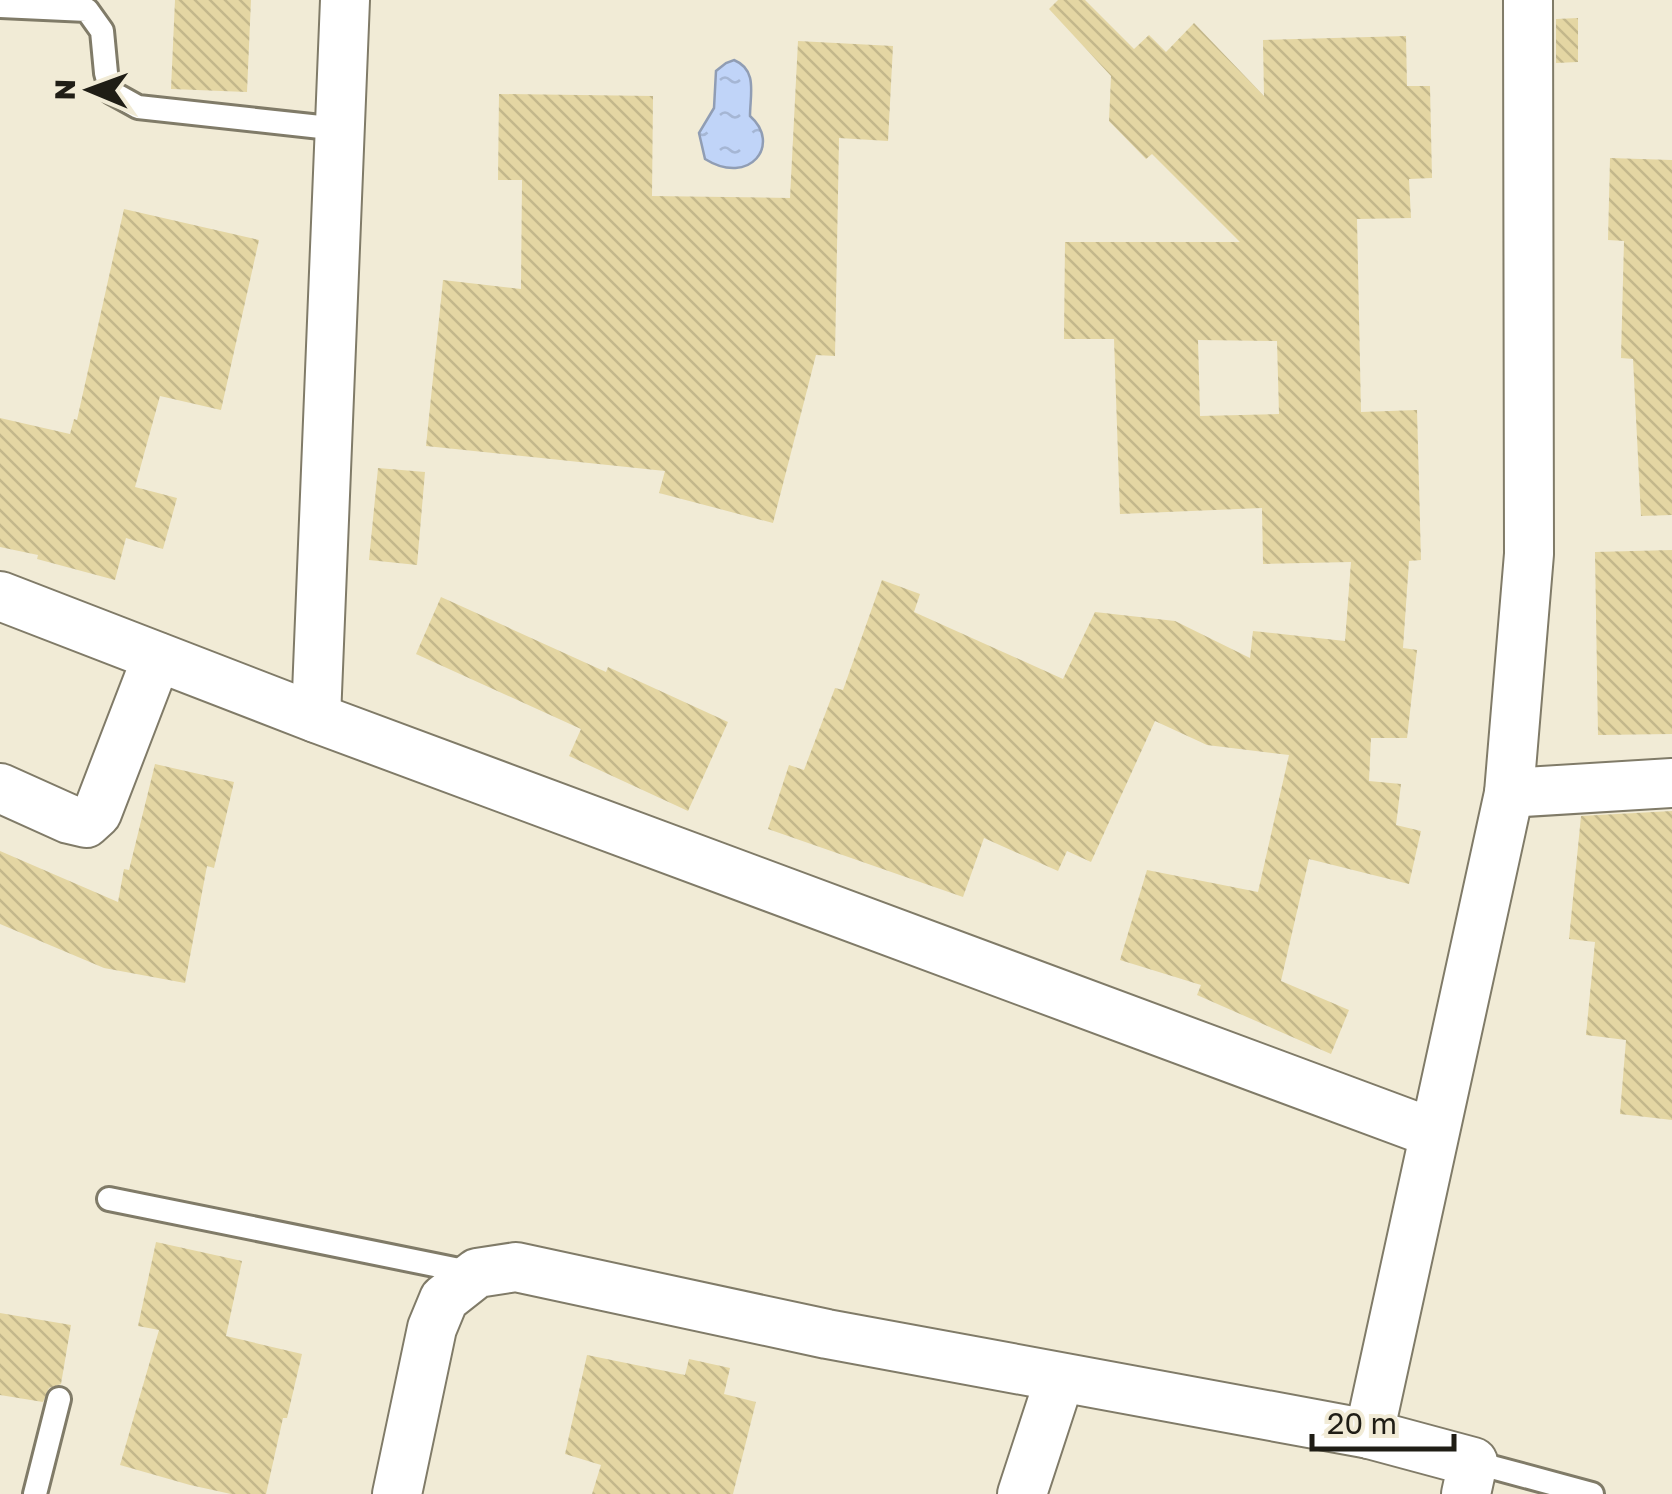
<svg xmlns="http://www.w3.org/2000/svg" width="1672" height="1494" viewBox="0 0 1672 1494" font-family="'Golos Text',sans-serif">
<style>
.water{fill:url(#water-ripples);stroke:#909db4;stroke-width:2.5}
.building{fill:url(#building-back-hatch);fill-rule:evenodd}
.lines{fill:none;stroke-linecap:round;stroke-linejoin:round}
.lane-casing{stroke:#807b68;stroke-width:28}
.street-casing{stroke:#807b68;stroke-width:52}
.lane{stroke:#fff;stroke-width:22}
.street{stroke:#fff;stroke-width:48}
</style>
<defs>
<pattern id="water-ripples" width="26" height="14" patternUnits="userSpaceOnUse" patternTransform="scale(2.5)"><rect width="26" height="14" fill="#c0d4f8"/><path d="M2 4q2-2 4 0t4 0M15 11q2-2 4 0t4 0" fill="none" stroke="#a5b6d4"/></pattern>
<pattern id="building-back-hatch" width="6" height="6" patternUnits="userSpaceOnUse" patternTransform="scale(2.5)"><rect width="6" height="6" fill="#e4d6a3"/><path d="M-1 5l2 2M0 0l6 6M5-1l2 2" fill="none" stroke="#c3b78b"/></pattern>
</defs>
<rect width="100%" height="100%" fill="#f1ebd6"/>
<path class="water" d="M734,60C758,70 750,94 750,116C782,144 750,187 705,159L699,133L714,108L716,71L726,63Z"/>
<g class="building">
<polygon points="175,0 251,0 247,92 171,89"/>
<path d="M1058,0H1085L1134,49L1149,35L1166,52L1194,23L1264,96L1263,40L1406,36L1407,86H1430L1432,178L1409,179L1411,218L1357,219L1361,412L1417,410L1421,560L1409,561L1403,648L1417,650L1407,738H1371L1369,781L1401,784L1396,825L1421,831L1409,884L1309,859L1281,981L1349,1010L1331,1054L1197,995L1201,985L1120,960L1147,870L1258,892L1289,755L1207,745L1155,721L1091,862L1067,851L1058,871L984,838L963,897L768,829L789,765L804,770L835,688L843,690L882,580L920,594L914,612L1063,679L1095,612L1175,621L1250,658L1253,631L1345,641L1351,562L1263,564L1262,508L1120,514L1114,339H1064L1065,242H1240L1152,154L1146,159L1109,121L1111,76L1049,9ZM1198,340L1277,341L1279,414L1200,416Z"/>
<polygon points="1578,18 1578,62 1556,63 1556,19"/>
<polygon points="798,41 893,46 888,141 839,138 835,356 816,355 773,523 659,493 665,471 426,446 443,280 521,289 522,180 498,180 499,94 653,96 652,196 790,198"/>
<polygon points="1610,158 1672,160 1672,515 1641,516 1633,359 1621,358 1624,241 1608,240"/>
<polygon points="124,209 259,240 221,410 160,396 135,487 177,498 163,549 126,538 115,580 37,559 38,555 0,547 0,418 70,434 74,419 77,420"/>
<polygon points="378,468 425,472 417,565 369,560"/>
<polygon points="1672,550 1672,734 1598,735 1595,552"/>
<polygon points="441,597 606,672 608,667 728,722 688,811 569,756 581,729 416,654"/>
<polygon points="155,764 234,782 214,868 207,866 185,983 104,968 0,924 0,851 118,902 124,869 129,870"/>
<polygon points="1672,811 1672,1120 1620,1114 1626,1040 1586,1035 1595,942 1569,939 1581,816"/>
<polygon points="156,1242 242,1261 226,1336 302,1354 287,1418 283,1418 266,1494 231,1494 190,1485 120,1465 159,1330 138,1326"/>
<polygon points="0,1313 71,1325 61,1384 49,1388 43,1402 0,1395"/>
<polygon points="587,1355 685,1375 689,1359 730,1368 724,1394 756,1402 733,1494 592,1494 601,1465 565,1454"/>
</g>
<g class="lines">
<g class="lane-casing">
<g id="lane">
<polyline points="0,6 87,10 102,31 106,73 111,92 138,107 339,129"/>
<polyline points="109,1199 474,1273"/>
<polyline points="1473,1462 1592,1494"/>
<polyline points="35,1494 59,1399"/>
</g>
</g>
<g class="street-casing">
<g id="street">
<polyline points="0,596 316,718 1433,1133"/>
<polyline points="316,718 345,0"/>
<polyline points="0,788 69,819 86,823 97,813 157,657"/>
<polyline points="1509,793 1672,783"/>
<polyline points="1369,1434 1509,793 1529,554 1528,0"/>
<polyline points="397,1494 432,1328 444,1299 477,1273 516,1267 827,1334 1369,1434 1473,1462 1466,1494"/>
<polyline points="1022,1494 1060,1378"/>
</g>
</g>
<use href="#lane" class="lane"/>
<use href="#street" class="street"/>
</g>
<g transform="translate(90 90) rotate(271)" stroke="#f1ebd6" stroke-width="8" paint-order="stroke">
<path d="M0-8L18 38L0 25L-18 38Z" fill="#1f1d15"/>
<text y="-15" font-size="28" font-weight="bold" text-anchor="middle" fill="#1f1d15">N</text>
</g>
<path d="M1312 1434v15h142v-15" fill="none" stroke="#1f1d15" stroke-width="5"/>
<text x="1327" y="1434" font-size="30" fill="#1f1d15" stroke="#f1ebd6" stroke-width="8" paint-order="stroke">20 m</text>
</svg>
